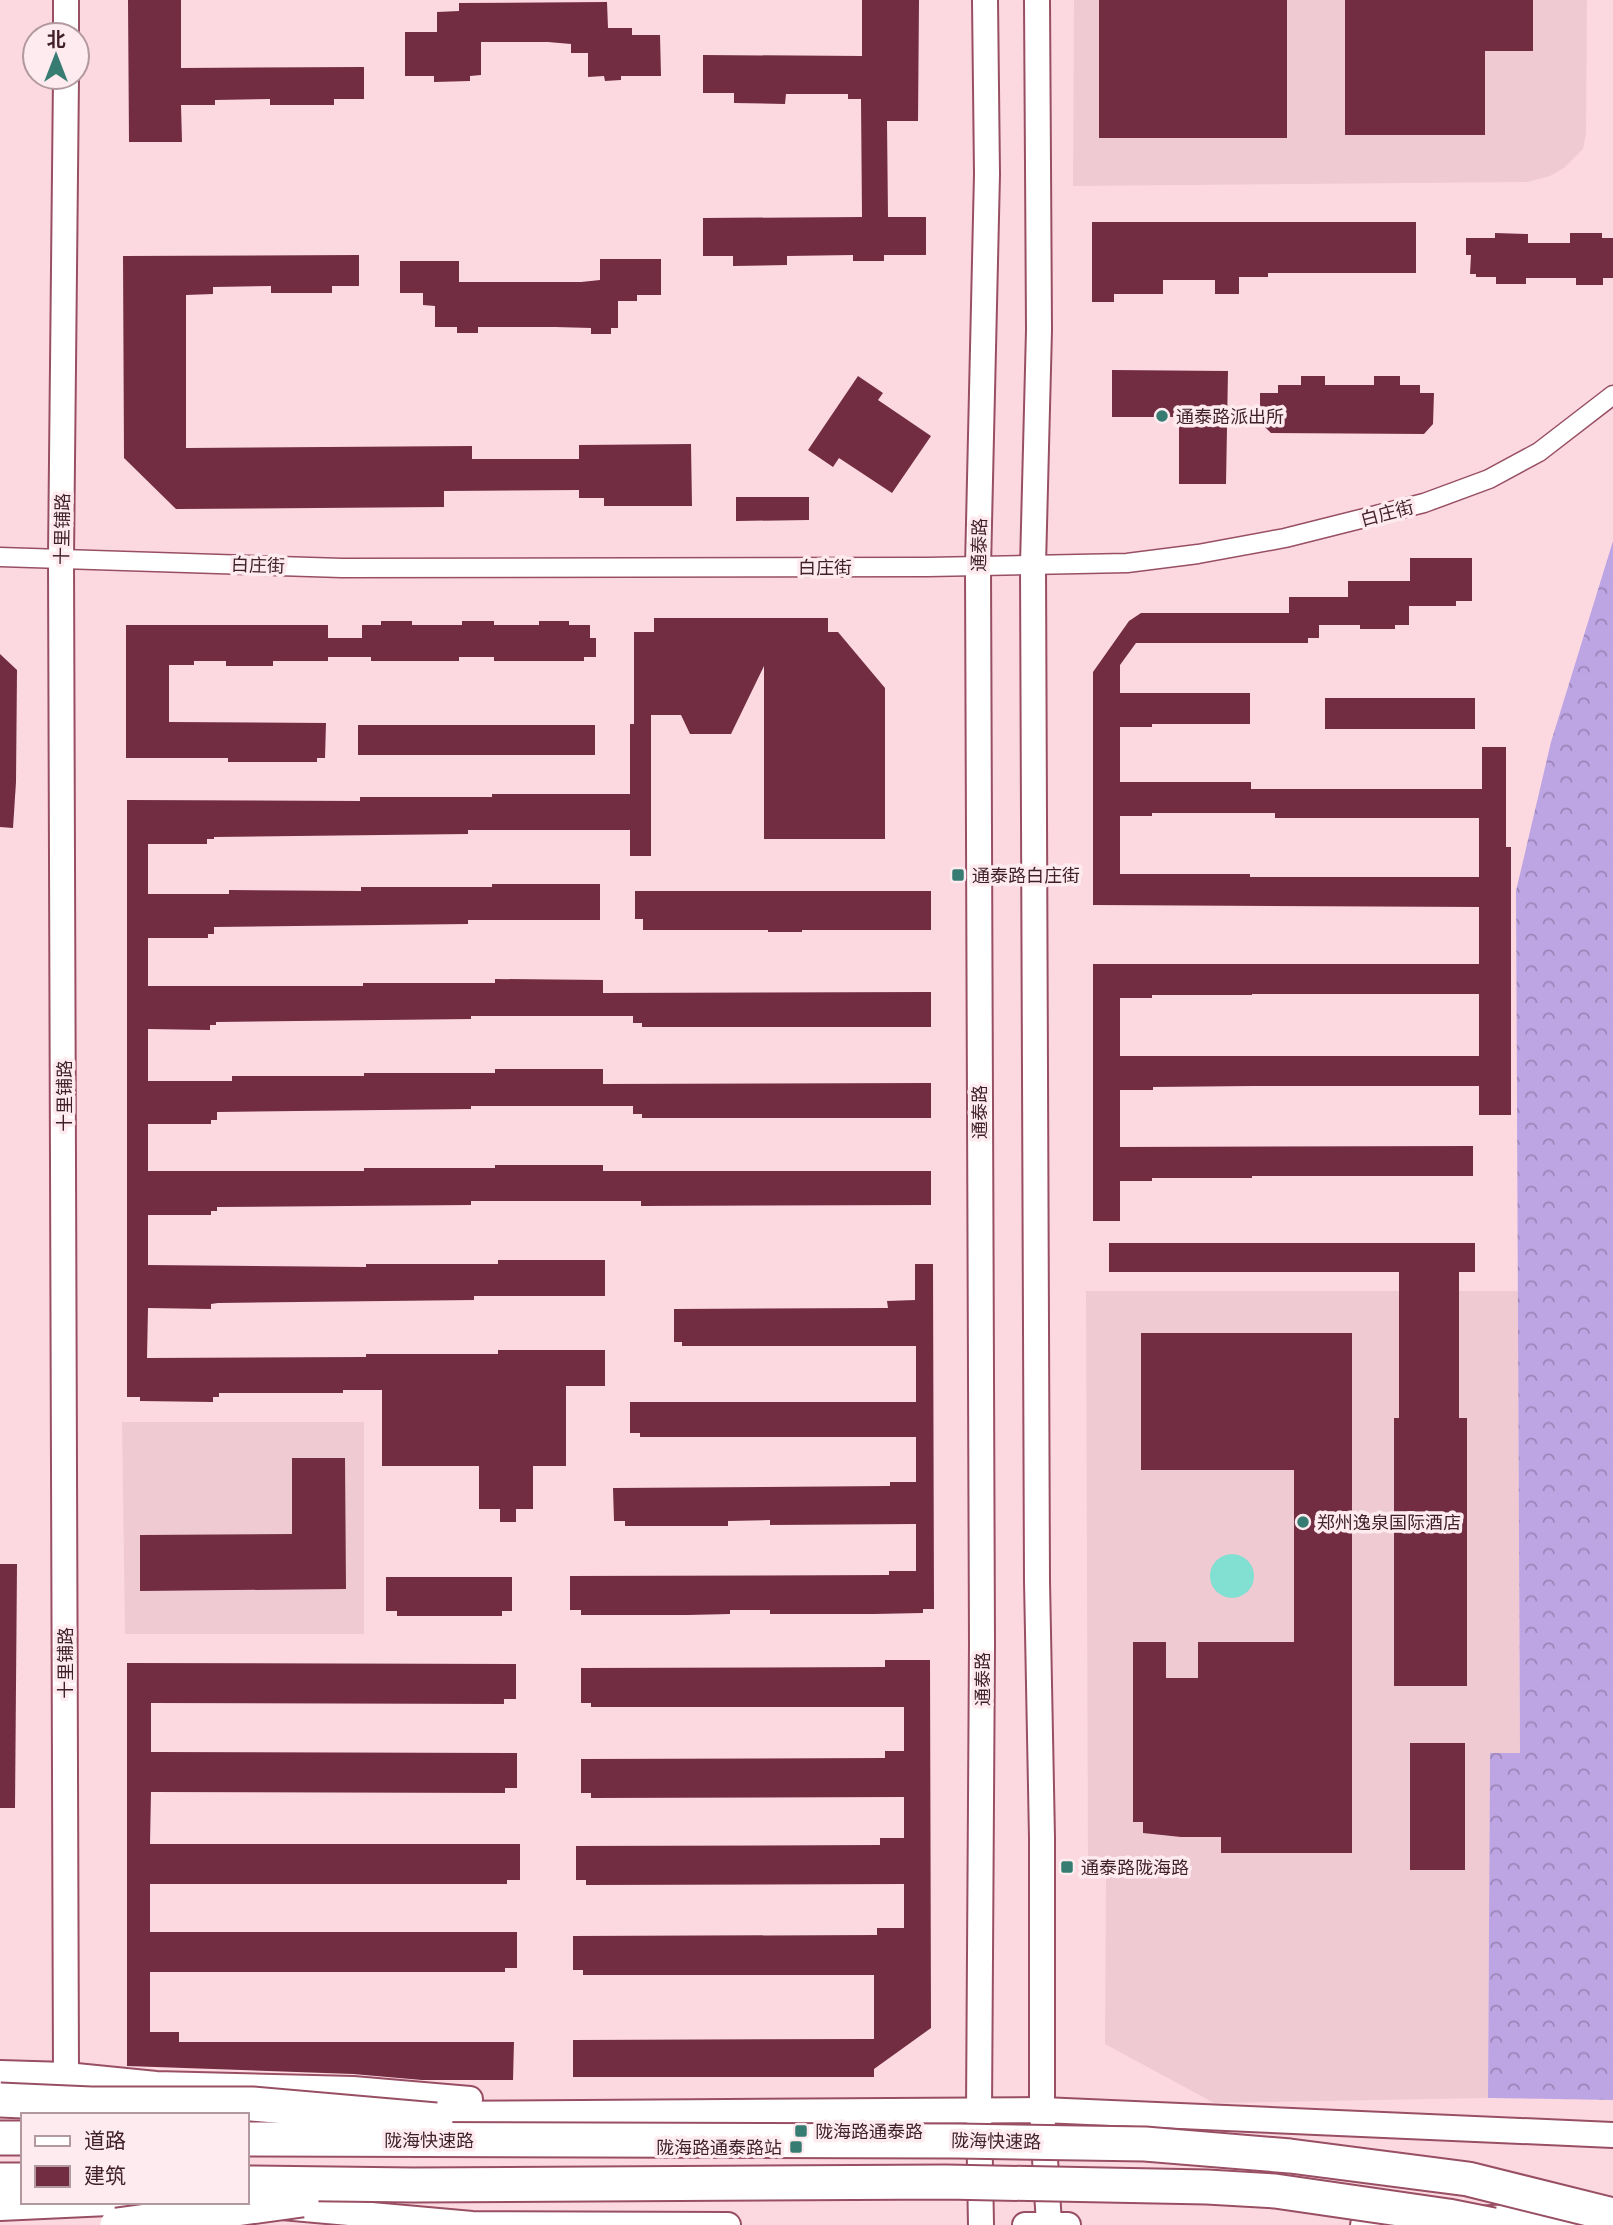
<svg xmlns="http://www.w3.org/2000/svg" width="1613" height="2225" viewBox="0 0 1613 2225" font-family="'Roboto Serif','Noto Sans SC',serif">
<style>
.built{fill:#efcad3}
.forest{fill:url(#forest-crowns)}
.water{fill:#81e0d1}
.building{fill:#722d43;fill-rule:evenodd}
.lines{fill:none;stroke-linecap:round;stroke-linejoin:round}
.street-casing{stroke:#984f64;stroke-width:21}
.secondary-casing{stroke:#984f64;stroke-width:28}
.highway-casing{stroke:#984f64;stroke-width:37}
.street{stroke:#fff;stroke-width:18}
.secondary{stroke:#fff;stroke-width:24}
.highway{stroke:#fff;stroke-width:33}
.highway-bridge-casing{stroke:#984f64;stroke-width:37;stroke-linecap:butt}
.highway-bridge{stroke:#fff;stroke-width:33}
.poi-dot{fill:#377c72;stroke:#fdebef;stroke-width:2.5}
.labels{text-anchor:middle;dominant-baseline:central;stroke-width:7;stroke-linejoin:round;paint-order:stroke}
.poi-label{font-size:18px;fill:#3f1f28;stroke:#fdebef;text-anchor:start}
.street-label{font-size:18px;fill:#3f1f28;stroke:#fdebef}
</style>
<defs>
<pattern id="forest-crowns" width="20" height="18" patternUnits="userSpaceOnUse" patternTransform="scale(1.75)"><rect width="20" height="18" fill="#bda4e3"/><path d="M2 6a3 3 0 1 1 6 0M12 15a3 3 0 1 1 6 0" fill="none" stroke="#9b85b8"/></pattern>
</defs>
<rect width="100%" height="100%" fill="#fcd9e1"/>
<g class="built">
<polygon points="1074,0 1587,0 1586,134 1583,149 1564,168 1550,176 1527,182 1073,186"/>
<polygon points="1086,1291 1518,1291 1520,1753 1490,1754 1488,2098 1214,2103 1105,2044 1106,1876 1088,1875"/>
<polygon points="122,1422 364,1422 364,1634 125,1634"/>
</g>
<polygon class="forest" points="1613,541 1613,2100 1488,2098 1490,1753 1520,1753 1516,891 1551,742"/>
<circle class="water" cx="1232" cy="1576" r="22"/>
<g class="building">
<polygon points="128,0 181,0 181,68 364,67 364,99 334,99 334,105 270,105 270,99 215,100 215,105 181,105 182,142 129,142"/>
<polygon points="862,0 919,0 918,121 887,121 888,217 926,217 926,255 884,255 884,261 853,261 853,255 787,256 787,265 733,266 733,256 703,256 703,218 862,217 861,99 848,99 848,94 786,94 785,104 734,103 734,93 703,93 703,55 862,56"/>
<rect x="1099" y="0" width="188" height="138"/>
<polygon points="1345,0 1533,0 1533,51 1485,51 1485,135 1345,135"/>
<polygon points="607,2 608,28 632,28 632,35 660,35 661,76 621,76 621,80 605,81 604,76 588,77 588,53 571,53 571,44 548,42 481,42 481,75 470,76 470,81 434,82 434,76 405,76 405,32 437,32 437,12 459,11 459,3"/>
<polygon points="1092,222 1416,222 1416,273 1268,273 1268,277 1239,277 1239,294 1215,294 1215,280 1163,280 1163,294 1114,294 1114,302 1092,302"/>
<polygon points="1495,233 1528,234 1528,243 1570,243 1570,233 1602,233 1602,238 1613,238 1613,278 1603,278 1603,285 1576,285 1576,278 1526,278 1526,284 1496,284 1496,277 1476,277 1476,274 1470,274 1471,255 1466,255 1466,238 1495,238"/>
<polygon points="359,255 359,286 332,286 332,293 271,293 271,286 213,287 213,294 186,295 186,448 472,446 472,459 579,459 579,445 691,444 692,506 604,506 604,498 579,498 579,490 444,491 444,507 176,509 124,458 123,256"/>
<polygon points="600,259 661,259 661,295 637,295 637,301 618,301 618,328 611,328 611,334 591,334 591,328 555,327 478,327 478,333 457,333 457,327 435,327 435,306 423,305 423,293 400,293 400,261 459,261 459,282 581,282 600,280"/>
<polygon points="1112,370 1228,371 1226,484 1179,484 1179,417 1112,417"/>
<polygon points="858,376 883,393 878,400 931,436 892,493 839,458 833,467 808,450"/>
<polygon points="1301,376 1325,376 1325,385 1374,385 1374,376 1400,376 1400,385 1420,385 1420,393 1434,393 1433,424 1424,434 1271,433 1260,422 1260,393 1278,393 1278,385 1301,385"/>
<polygon points="736,497 809,497 809,520 736,521"/>
<path d="M1410,558H1472V601H1456V606H1409V625H1395V629H1360V625H1319V638H1308V643H1136L1120,665V693H1250V724H1152V727H1120V782H1251V789H1482V747H1506V847H1511V1115H1479V1086H1253L1153,1087V1090H1120V1147L1473,1146V1176H1252V1178H1152V1181H1120V1221H1093V964H1479V907L1093,905V672L1129,621L1141,613H1289V597H1348V581H1410ZM1152,813H1275V818H1479V877H1250V874H1120V816H1152ZM1252,994H1479V1056H1120V998H1152V995H1252Z"/>
<polygon points="654,618 828,618 828,632 838,632 885,688 885,839 764,839 764,666 731,734 690,734 681,715 651,715 651,856 630,856 630,830 468,830 468,834 214,837 214,839 207,839 207,844 148,844 148,894 229,894 229,890 361,891 361,887 492,887 492,884 600,884 600,920 468,920 468,924 214,927 214,934 208,934 208,938 148,938 148,986 363,986 363,983 495,983 495,979 603,980 603,993 931,992 931,1027 642,1027 642,1023 633,1023 633,1016 471,1016 471,1019 216,1022 216,1025 210,1025 210,1030 148,1029 148,1081 232,1081 232,1076 364,1076 364,1073 495,1073 495,1069 603,1069 603,1084 931,1083 931,1118 642,1118 642,1114 633,1114 633,1106 471,1106 471,1109 217,1112 217,1120 211,1120 211,1124 148,1124 148,1171 364,1171 364,1168 495,1168 495,1165 603,1165 603,1171 931,1171 931,1205 641,1206 641,1201 471,1201 471,1205 217,1207 217,1211 211,1211 211,1215 148,1215 148,1265 366,1267 366,1264 498,1264 498,1260 605,1260 605,1296 474,1296 474,1300 218,1303 211,1304 211,1309 148,1308 147,1358 366,1357 366,1354 498,1354 498,1350 605,1350 605,1386 566,1386 566,1466 533,1466 533,1509 516,1509 516,1522 500,1522 500,1509 479,1509 479,1466 382,1466 382,1390 343,1390 343,1393 219,1393 219,1397 213,1397 213,1402 140,1401 140,1397 127,1397 127,800 360,801 360,797 492,797 492,794 630,794 630,724 634,724 634,632 654,632"/>
<polygon points="381,621 412,621 412,625 462,625 462,621 494,621 494,625 539,625 539,621 569,621 569,625 590,625 590,638 596,638 596,657 584,657 584,661 494,661 494,657 459,657 459,661 371,661 371,657 328,657 328,661 273,661 273,666 226,666 226,661 194,661 194,665 169,665 169,722 326,723 325,758 317,758 317,762 228,762 228,758 126,758 126,625 328,625 328,638 362,638 362,625 381,625"/>
<polygon points="0,654 17,670 16,782 13,828 0,827"/>
<rect x="1325" y="698" width="150" height="31"/>
<rect x="358" y="725" width="237" height="30"/>
<polygon points="635,891 931,891 931,930 802,930 802,932 768,932 768,930 643,930 643,919 635,919"/>
<polygon points="1109,1243 1475,1243 1475,1272 1459,1272 1459,1418 1467,1418 1467,1686 1394,1686 1394,1418 1399,1418 1399,1272 1109,1272"/>
<polygon points="915,1264 933,1264 934,1609 923,1609 923,1613 874,1614 770,1614 770,1610 730,1610 730,1614 688,1615 581,1615 581,1610 570,1610 570,1576 889,1575 889,1571 916,1571 916,1524 770,1525 770,1520 728,1521 728,1526 625,1526 625,1521 614,1521 613,1488 890,1486 890,1482 916,1482 916,1437 640,1437 640,1433 630,1433 630,1402 916,1402 916,1346 682,1346 682,1342 674,1342 674,1309 888,1308 887,1301 915,1300"/>
<polygon points="1141,1333 1352,1333 1352,1853 1221,1853 1221,1837 1181,1837 1143,1833 1143,1822 1133,1822 1133,1642 1166,1642 1166,1678 1198,1678 1198,1642 1294,1642 1294,1470 1141,1470"/>
<polygon points="292,1458 345,1458 346,1589 140,1591 140,1535 292,1534"/>
<polygon points="0,1564 17,1564 15,1808 0,1808"/>
<polygon points="386,1577 512,1577 512,1611 502,1611 502,1616 397,1616 397,1611 386,1611"/>
<polygon points="885,1660 930,1660 931,2028 874,2069 874,2077 573,2077 573,2040 874,2039 874,1975 583,1975 583,1970 573,1970 573,1936 877,1935 877,1928 904,1928 904,1884 586,1885 586,1880 576,1880 576,1846 880,1845 880,1838 904,1838 904,1797 591,1798 591,1793 581,1793 581,1759 885,1758 885,1751 904,1751 904,1707 591,1707 591,1703 581,1703 581,1668 885,1667"/>
<polygon points="127,1663 516,1664 516,1699 504,1699 504,1704 151,1703 151,1752 517,1753 517,1788 505,1788 505,1793 151,1792 150,1844 520,1844 520,1880 507,1880 507,1884 150,1884 150,1932 517,1932 517,1968 505,1968 505,1972 150,1972 150,2032 179,2032 179,2042 514,2042 513,2080 422,2080 353,2074 127,2066"/>
<rect x="1410" y="1743" width="55" height="127"/>
</g>
<g class="lines">
<g class="street-casing">
<polyline id="street" points="0,557 342,568 928,567 1127,563 1198,554 1285,538 1424,503 1489,479 1539,452 1613,395"/>
</g>
<g class="secondary-casing">
<g id="secondary">
<polyline points="66,0 66,35"/>
<polyline points="1037,0 1039,330 1033,565 1037,1581 1042,1838 1042,2110 1049,2224"/>
<polyline points="66,77 61,558 66,2075 69,2115"/>
<polyline points="0,2073 66,2075 156,2084 353,2089 470,2099"/>
<polyline points="417,2114 1042,2110 1613,2135"/>
<polyline points="282,2207 472,2224 728,2225"/>
<polyline points="0,2208 130,2202"/>
<polyline points="1475,2219 1575,2213"/>
<polyline points="981,2225 979,2112 982,1644 978,567 987,174 985,0"/>
<polyline points="1025,2225 1068,2225"/>
<polyline points="1363,2225 1418,2222"/>
</g>
</g>
<g class="highway-casing">
<g id="highway">
<polyline points="0,2138 23,2138"/>
<polyline points="0,2180 23,2180"/>
</g>
</g>
<use href="#street" class="street"/>
<use href="#secondary" class="secondary"/>
<use href="#highway" class="highway"/>
<g class="highway-bridge-casing">
<g id="highway-bridge">
<polyline points="0,2100 91,2104 252,2104 436,2120"/>
<polyline points="247,2139 957,2141 1145,2144 1290,2156 1468,2179 1613,2215"/>
<polyline points="247,2183 413,2185 946,2182 1207,2187 1275,2191 1448,2216 1493,2225"/>
<polyline points="117,2225 302,2200"/>
</g>
</g>
<use href="#highway-bridge" class="highway-bridge"/>
</g>
<g class="poi-dot">
<circle cx="1162" cy="416" r="7"/>
<rect x="951" y="868" width="14" height="14" rx="3.5"/>
<circle cx="1303" cy="1522" r="7"/>
<rect x="1060" y="1860" width="14" height="14" rx="3.5"/>
<rect x="794" y="2124" width="14" height="14" rx="3.5"/>
<rect x="789" y="2140" width="14" height="14" rx="3.5"/>
</g>
<g class="labels">
<g class="poi-label">
<text x="1176" y="416">通泰路派出所</text>
<text x="972" y="875">通泰路白庄街</text>
<text x="1317" y="1522">郑州逸泉国际酒店</text>
<text x="1081" y="1867">通泰路陇海路</text>
<text x="815" y="2131">陇海路通泰路</text>
<text x="782" y="2147" text-anchor="end">陇海路通泰路站</text>
</g>
<g class="street-label">
<text transform="translate(1387 513) rotate(-15)">白庄街</text>
<text transform="translate(62 529) rotate(-89)">十里铺路</text>
<text transform="translate(979 545) rotate(-89)">通泰路</text>
<text transform="translate(258 565) rotate(2)">白庄街</text>
<text x="825" y="567">白庄街</text>
<text transform="translate(64 1096) rotate(-90)">十里铺路</text>
<text transform="translate(979 1112) rotate(-90)">通泰路</text>
<text transform="translate(65 1663) rotate(-90)">十里铺路</text>
<text transform="translate(982 1679) rotate(-90)">通泰路</text>
<text x="429" y="2140">陇海快速路</text>
<text transform="translate(996 2141) rotate(1)">陇海快速路</text>
</g>
</g>
<rect x="21" y="2113" width="228" height="91" fill="#fdebef" stroke="#b1999f" stroke-width="2"/>
<rect x="35" y="2136" width="35" height="10" fill="#ffffff" stroke="#b1999f" stroke-width="2"/>
<text x="84" y="2148" font-size="21" fill="#3f1f28">道路</text>
<rect x="35" y="2166" width="35" height="21" fill="#722d43" stroke="#b1999f" stroke-width="2"/>
<text x="84" y="2183" font-size="21" fill="#3f1f28">建筑</text>
<g transform="translate(56 56)"><circle r="33" fill="#fdebef" stroke="#b1999f" stroke-width="2"/>
<path d="M0-5L12 26L0 18L-12 26Z" fill="#377c72"/>
<text y="-10" font-size="19" font-weight="bold" text-anchor="middle" fill="#3f1f28">北</text>
</g>
</svg>
